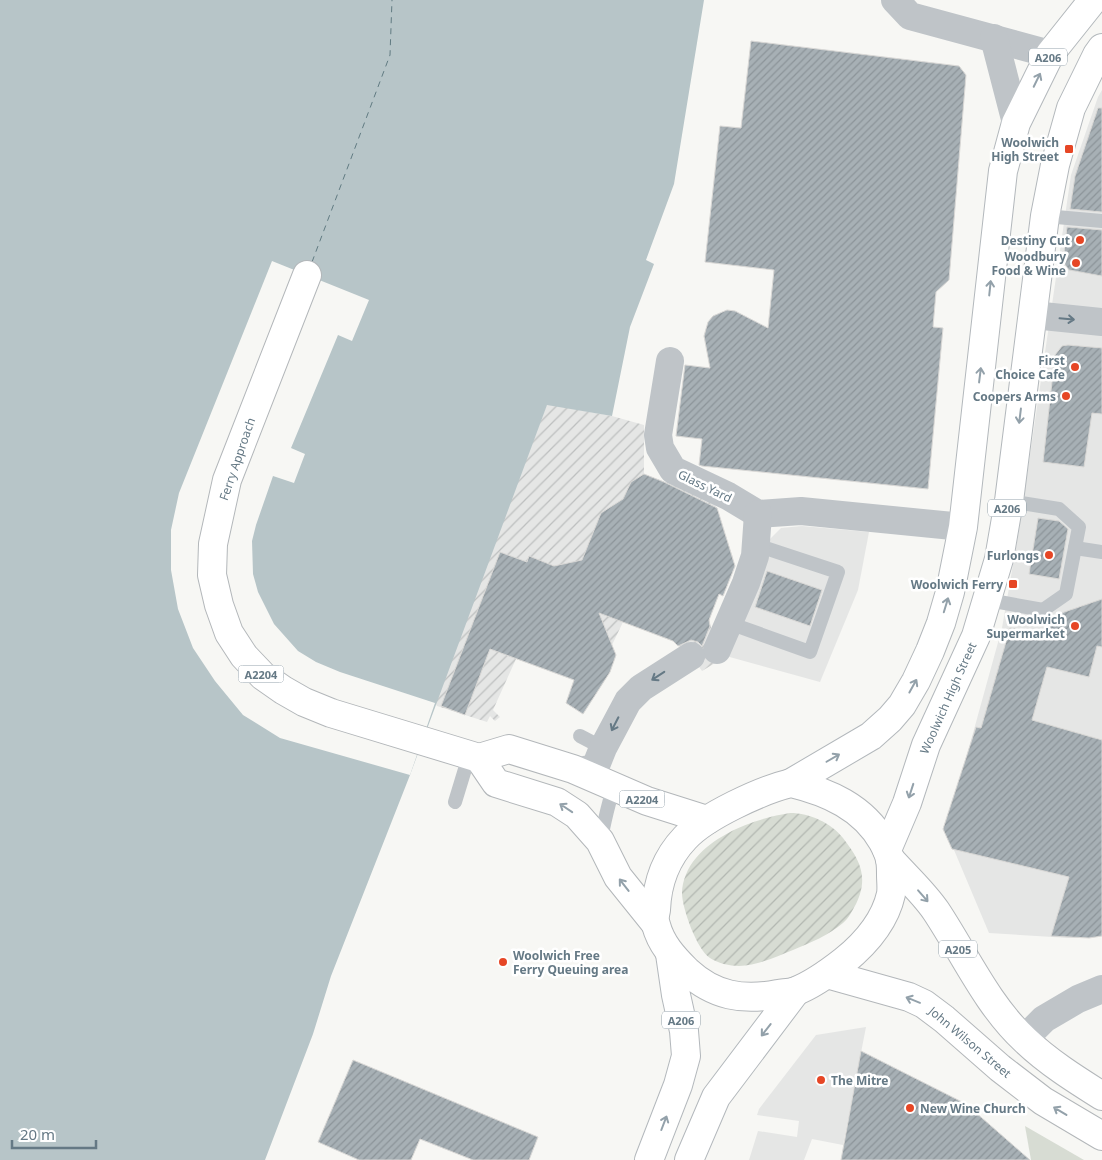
<svg xmlns="http://www.w3.org/2000/svg" width="1102" height="1160" viewBox="0 0 1102 1160" font-family="'Noto Sans',sans-serif">
<style>
.built{fill:#e5e6e5}
.industrial{fill:url(#industrial-furrows)}
.park{fill:#d7dcd3}
.garden{fill:url(#garden-furrows)}
.water{fill:#b7c5c8}
.pier{fill:#f7f7f4}
.lines{fill:none;stroke-linecap:round;stroke-linejoin:round}
.ferry{stroke:#617b82;stroke-width:1;stroke-dasharray:6 5;stroke-linecap:butt}
.building{fill:url(#building-hatch);stroke:#d9d8d6}
.primary-casing{stroke:#b3b8bc;stroke-width:30}
.highway-casing{stroke:#b3b7ba;stroke-width:30}
.lane{stroke:#bfc4c8;stroke-width:14}
.street{stroke:#bfc4c8;stroke-width:28}
.primary{stroke:#fff;stroke-width:28}
.highway{stroke:#fff;stroke-width:28}
.oneway{stroke:#93a1aa}
.oneway2{stroke:#657985}
.poi-dot{fill:#e64625;stroke:#fff;stroke-width:2}
.labels{text-anchor:middle;dominant-baseline:central;stroke-width:5;stroke-linejoin:round;paint-order:stroke}
.shield{fill:#fff;stroke:#93a1aa;stroke-width:1}
.shield-label{font-size:11px;font-weight:bold;fill:#657985}
.poi-label{font-size:12px;font-weight:bold;fill:#657985;stroke:#fff;text-anchor:end}
.street-label{font-size:12px;fill:#657985;stroke:#fff}
</style>
<defs>
<pattern id="industrial-furrows" width="10" height="10" patternUnits="userSpaceOnUse" patternTransform="scale(1.25)"><rect width="10" height="10" fill="#e5e6e5"/><path d="M-1 1l2-2M0 10L10 0M9 11l2-2" fill="none" stroke="#bdbfbf"/></pattern>
<pattern id="garden-furrows" width="10" height="10" patternUnits="userSpaceOnUse" patternTransform="scale(1.25)"><rect width="10" height="10" fill="#d7dcd3"/><path d="M-1 1l2-2M0 10L10 0M9 11l2-2" fill="none" stroke="#b2b7b1"/></pattern>
<pattern id="building-hatch" width="6" height="6" patternUnits="userSpaceOnUse" patternTransform="scale(1.25)"><rect width="6" height="6" fill="#a7b0b5"/><path d="M-1 1l2-2M0 6l6-6M5 7l2-2" fill="none" stroke="#8c9499"/></pattern>
</defs>
<rect width="100%" height="100%" fill="#f7f7f4"/>
<g class="built">
<polygon points="1102,90 1102,933 1069,938 989,933 946,831 1002,628 1019,530 1071,175 1098,97"/>
<polygon points="802,526 869,532 858,590 820,682 726,656 770,539 781,528"/>
<polygon points="866,1027 843,1145 812,1139 804,1160 749,1160 758,1131 797,1137 799,1121 757,1115 759,1109 816,1035"/>
</g>
<polygon class="industrial" points="547,404 612,416 644,425 644,474 714,501 733,558 709,620 720,660 702,671 691,656 673,641 623,622 612,645 556,624 529,626 516,659 493,710 500,717 495,721 490,716 487,722 437,706 435,703"/>
<polygon class="park" points="1025,1126 1084,1160 1031,1160"/>
<path class="garden" d="M790,813C810,813 831,823 843,838C860,860 869,877 856,904C852,911 849,918 843,923C829,935 810,943 793,950C776,957 758,965 739,966C730,966 717,963 710,958C697,950 682,908 682,893C682,881 688,867 696,858C718,832 758,818 790,813Z"/>
<polygon class="water" points="0,0 704,0 674,184 646,260 654,264 630,327 612,416 547,405 410,775 331,976 313,1034 265,1160 0,1160"/>
<polygon class="pier" points="272,261 369,300 352,341 338,335 291,448 305,454 294,483 273,476 256,525 252,541 253,574 258,592 274,624 298,651 316,662 340,672 435,703 410,775 280,738 243,715 215,681 193,648 178,609 171,570 171,530 179,493"/>
<g class="lines">
<polyline class="ferry" points="312,262 390,55 392,0"/>
</g>
<g class="building">
<polygon points="751,41 959,66 966,75 949,280 936,292 933,327 943,328 928,489 702,466 699,465 702,439 676,436 685,365 710,368 704,336 708,322 713,316 727,310 735,311 768,328 774,270 705,262 720,126 741,128"/>
<polygon points="1098,108 1102,108 1102,212 1070,209 1075,176"/>
<polygon points="1067,227 1102,230 1102,276 1069,270 1063,262"/>
<polygon points="1068,345 1102,348 1102,414 1092,413 1084,467 1043,462 1055,355 1062,346"/>
<polygon points="644,474 664,482 717,508 718,511 735,566 723,596 719,594 709,620 710,626 702,646 698,642 691,640 678,646 673,641 599,613 616,655 610,672 583,714 566,703 574,680 490,649 465,715 441,706 500,552 527,562 529,556 554,566 582,560 601,513 623,499 631,482"/>
<polygon points="1038,518 1059,521 1068,529 1059,579 1029,574"/>
<polygon points="767,571 822,590 810,626 755,607"/>
<polygon points="1102,599 1102,647 1097,646 1089,677 1047,667 1032,720 1102,740 1102,936 1089,938 1051,936 1069,877 952,849 943,829 976,727 981,728 1010,628 1046,635 1050,617"/>
<polygon points="861,1051 966,1104 1030,1160 841,1160"/>
<polygon points="353,1060 538,1137 529,1160 473,1160 420,1139 411,1160 359,1160 318,1142"/>
</g>
<g class="lines">
<g class="primary-casing">
<g id="primary">
<polyline points="791,783 871,736 890,719 902,705 916,681 930,651 941,623 950,592 963,527 1003,171 1016,123 1050,54 1093,0"/>
<polyline points="887,850 907,803 926,745 976,636 999,559 1009,501 1045,216 1055,165 1071,108 1097,55 1102,48"/>
<polyline points="649,1160 678,1085 686,1056 684,1031 676,995 670,954"/>
<polyline points="689,1160 716,1097 796,991"/>
</g>
</g>
<g class="highway-casing">
<g id="highway">
<polyline points="307,275 227,480 213,544 212,575 219,605 229,633 244,656 263,676 283,690 304,702 331,713 479,758 509,749 573,769 647,801 707,820"/>
<polyline points="479,758 496,783 557,802 577,815 600,841 618,877 655,923"/>
<path d="M791,783C828,792 863,807 883,842C886,848 889,853 890,860C891,864 891,870 891,875C891,881 892,888 891,894C885,921 865,944 844,961C830,972 814,984 796,991C791,993 784,993 778,994C743,1001 714,996 687,971C673,957 661,944 656,925C654,920 655,914 656,910C657,883 666,858 685,838C705,816 762,790 791,783Z"/>
<path d="M890,859C905,876 923,892 936,911C964,953 987,1005 1025,1040C1048,1062 1075,1079 1102,1096"/>
<polyline points="827,974 909,997 924,1004 944,1019 1000,1068 1043,1101 1102,1136"/>
</g>
</g>
<g class="lane">
<polyline points="1045,216 1102,221"/>
<polyline points="1075,548 1102,552"/>
<polyline points="988,600 1043,610 1066,594 1079,527 1059,509 1009,501"/>
<polyline points="729,623 810,652 838,572 756,545"/>
<polyline points="580,736 603,748"/>
<polyline points="455,802 469,756"/>
<path d="M600,841C605,823 607,805 614,788"/>
</g>
<g class="street">
<polyline points="895,0 910,16 1050,54"/>
<polyline points="994,38 1016,123"/>
<polyline points="1033,315 1102,322"/>
<polyline points="670,361 658,435 660,448 673,470 728,496 758,514 801,511 963,527"/>
<polyline points="717,650 746,583 755,556 758,514"/>
<polyline points="579,771 595,768 603,748 628,701 641,688 691,656"/>
<polyline points="1024,1039 1044,1019 1078,999 1102,989"/>
</g>
<use href="#primary" class="primary"/>
<use href="#highway" class="highway"/>
</g>
<defs><path id="oneway-shaft" d="M-6 0H5M1.5-3L5.5 0L1.5 3" fill="none" stroke-width="1.6" stroke-linecap="round" stroke-linejoin="round" transform="scale(1.25)"/></defs>
<g class="oneway">
<use href="#oneway-shaft" transform="translate(1037 80) rotate(-64)"/>
<use href="#oneway-shaft" transform="translate(990 288) rotate(-84)"/>
<use href="#oneway-shaft" transform="translate(980 375) rotate(-83)"/>
<use href="#oneway-shaft" transform="translate(1020 416) rotate(97)"/>
<use href="#oneway-shaft" transform="translate(946 605) rotate(-73)"/>
<use href="#oneway-shaft" transform="translate(913 686) rotate(-61)"/>
<use href="#oneway-shaft" transform="translate(833 758) rotate(-30)"/>
<use href="#oneway-shaft" transform="translate(911 791) rotate(108)"/>
<use href="#oneway-shaft" transform="translate(566 808) rotate(-146)"/>
<use href="#oneway-shaft" transform="translate(624 885) rotate(-128)"/>
<use href="#oneway-shaft" transform="translate(923 896) rotate(49)"/>
<use href="#oneway-shaft" transform="translate(913 1000) rotate(-158)"/>
<use href="#oneway-shaft" transform="translate(766 1030) rotate(128)"/>
<use href="#oneway-shaft" transform="translate(1060 1111) rotate(-149)"/>
<use href="#oneway-shaft" transform="translate(664 1123) rotate(-69)"/>
</g>
<g class="oneway2">
<use href="#oneway-shaft" transform="translate(1067 319) rotate(5)"/>
<use href="#oneway-shaft" transform="translate(658 676) rotate(147)"/>
<use href="#oneway-shaft" transform="translate(615 724) rotate(117)"/>
</g>
<g class="poi-dot">
<rect x="1064" y="144" width="10" height="10" rx="2.5"/>
<circle cx="1080" cy="240" r="5"/>
<circle cx="1076" cy="263" r="5"/>
<circle cx="1075" cy="367" r="5"/>
<circle cx="1066" cy="396" r="5"/>
<circle cx="1049" cy="555" r="5"/>
<rect x="1008" y="579" width="10" height="10" rx="2.5"/>
<circle cx="1075" cy="626" r="5"/>
<circle cx="503" cy="962" r="5"/>
<circle cx="821" cy="1080" r="5"/>
<circle cx="910" cy="1108" r="5"/>
</g>
<g class="labels">
<g class="shield">
<rect x="1029" y="48.5" width="38" height="17" rx="4"/>
<rect x="988" y="499.5" width="38" height="17" rx="4"/>
<rect x="238.5" y="665.5" width="45" height="17" rx="4"/>
<rect x="619.5" y="790.5" width="45" height="17" rx="4"/>
<rect x="939" y="940.5" width="38" height="17" rx="4"/>
<rect x="662" y="1011.5" width="38" height="17" rx="4"/>
</g>
<g class="shield-label">
<text x="1048" y="57">A206</text>
<text x="1007" y="508">A206</text>
<text x="261" y="674">A2204</text>
<text x="642" y="799">A2204</text>
<text x="958" y="949">A205</text>
<text x="681" y="1020">A206</text>
</g>
<g class="poi-label">
<text x="1059" y="142">Woolwich<tspan x="1059" dy="14">High Street</tspan></text>
<text x="1070" y="240">Destiny Cut</text>
<text x="1066" y="256">Woodbury<tspan x="1066" dy="14">Food &amp; Wine</tspan></text>
<text x="1065" y="360">First<tspan x="1065" dy="14">Choice Cafe</tspan></text>
<text x="1056" y="396">Coopers Arms</text>
<text x="1039" y="555">Furlongs</text>
<text x="1003" y="584">Woolwich Ferry</text>
<text x="1065" y="619">Woolwich<tspan x="1065" dy="14">Supermarket</tspan></text>
<text x="513" y="955" text-anchor="start">Woolwich Free<tspan x="513" dy="14">Ferry Queuing area</tspan></text>
<text x="831" y="1080" text-anchor="start">The Mitre</text>
<text x="920" y="1108" text-anchor="start">New Wine Church</text>
</g>
<g class="street-label">
<text transform="translate(237 459) rotate(-71)">Ferry Approach</text>
<text transform="translate(705 486) rotate(26)">Glass Yard</text>
<text transform="translate(948 698) rotate(-66)">Woolwich High Street</text>
<text transform="translate(970 1042) rotate(40)">John Wilson Street</text>
</g>
</g>
<path d="M12 1140v8h84v-8" fill="none" stroke="#657985" stroke-width="2.5"/>
<text x="20" y="1140" font-size="15" fill="#657985" stroke="#ffffff" stroke-width="4" paint-order="stroke">20 m</text>
</svg>
